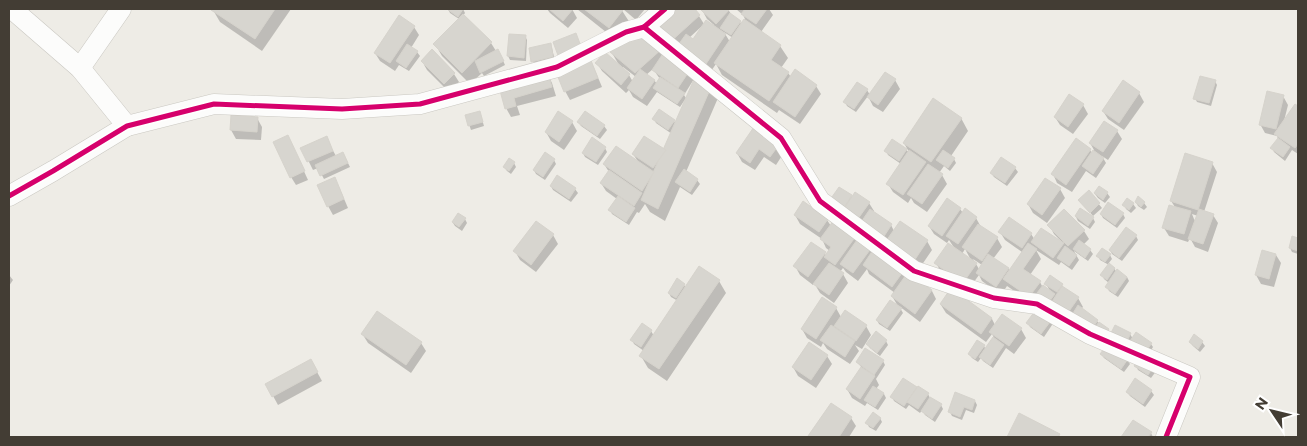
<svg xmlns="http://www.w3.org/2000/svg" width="1307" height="446" viewBox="0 0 1307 446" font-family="Montserrat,sans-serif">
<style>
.shadow{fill:#0003;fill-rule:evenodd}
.building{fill:#d7d5cf;stroke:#d6d3cc}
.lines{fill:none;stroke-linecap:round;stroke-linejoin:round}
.minor-casing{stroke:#cac8c2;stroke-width:21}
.minor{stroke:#fcfcfb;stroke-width:20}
.cycleway-casing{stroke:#fff;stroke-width:8}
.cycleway{stroke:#d6006c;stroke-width:5}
</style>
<rect width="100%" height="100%" fill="#eeece6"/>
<g class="shadow">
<polygon points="213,9 291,9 262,51 220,22 213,10"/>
<polygon points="448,9 463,9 465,13 463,16 491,43 496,51 500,54 505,65 484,76 482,73 470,84 442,56 435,44 459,19 450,13"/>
<polygon points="547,9 572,9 577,18 568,28 550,13"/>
<polygon points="577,9 620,9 621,10 621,9 630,23 616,40"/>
<polygon points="623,9 645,9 636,20"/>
<path d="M676,9H693L699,16L704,24L713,27L714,25L707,19L702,10L704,9H728L732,16L740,22L742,25L745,19L743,15L736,9H769L773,15L761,32L780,46L788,58L781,68L788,73L791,77L816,86L821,94L800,124L779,110L777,113L722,75L716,64L709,74L654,28ZM701,27H702L693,40L689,38ZM724,32L733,38L730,42Z"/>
<polygon points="414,27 419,35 411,48 417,52 420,56 409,71 399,65 395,71 380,61 375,53"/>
<path d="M643,32L694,79L684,95L686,98L680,107L657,92L647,106L633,97L629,90L626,93L602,71L597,63L619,65L612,53ZM623,67L636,77L633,82L629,75L622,68ZM653,69L660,79L657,84L654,80L646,75Z"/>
<polygon points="510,35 525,36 527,40 526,61 510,60 508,56"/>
<polygon points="550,44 552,48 555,61 535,65 533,61"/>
<polygon points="432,51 454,74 459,82 449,92 427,70 422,61"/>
<polygon points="589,59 594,68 602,87 570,100 565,91"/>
<polygon points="548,75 552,83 556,96 517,106 520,115 511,117 506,108 501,87"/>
<polygon points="696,79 718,98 686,172 697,180 700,184 692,195 680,187 665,221 650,212 645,204 639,213 637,212 629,225 612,214 610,210 617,199 606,191 601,183 609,172 604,164 639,163 633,154 664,150 672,134 656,123 654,119 674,121 676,124"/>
<polygon points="895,80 900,89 883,112 873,106 868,96 856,112 847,106 845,102 867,90 870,95"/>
<polygon points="1215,81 1217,85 1211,106 1197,102 1195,98"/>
<polygon points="1123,82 1139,93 1144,102 1124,130 1108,119 1103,111"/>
<polygon points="1283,96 1288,105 1284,121 1295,106 1298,108 1298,154 1292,150 1285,161 1274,152 1272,148 1278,139 1277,136 1265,133 1260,124"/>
<polygon points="1083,105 1088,114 1073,134 1060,125 1055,117"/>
<polygon points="466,116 481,116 484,126 471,130"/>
<polygon points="257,118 262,127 261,140 236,139 231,130"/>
<polygon points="961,118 968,131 951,156 954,159 956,163 950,171 944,166 939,173 942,175 947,184 927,212 914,203 911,198 908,203 893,192 888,184 901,164 888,155 886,151 893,141 909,152 904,143"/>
<polygon points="572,122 577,131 564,150 551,141 546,132"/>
<polygon points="578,122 604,126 607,130 600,139 581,126"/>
<polygon points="756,126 785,151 776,165 764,157 755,170 742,162 737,153"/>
<polygon points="1117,131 1122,139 1108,160 1102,156 1106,163 1096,178 1086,171 1072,192 1057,183 1053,174 1076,140 1090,150 1092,153 1094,150 1090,143"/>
<polygon points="326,138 336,156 345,157 350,167 324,179 318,168 313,170 302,148"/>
<polygon points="292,145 308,180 296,185 291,177"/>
<polygon points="605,148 607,152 598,165 585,157 583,153"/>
<polygon points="554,160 556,164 545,180 536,174 534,170"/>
<polygon points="514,163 516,167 511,174 507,171 504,167"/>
<path d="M1212,163L1217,172L1204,212L1213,215L1218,223L1208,252L1195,247L1190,238L1188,242L1169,236L1164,228L1175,207L1171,201ZM1192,214L1198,216L1196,222L1194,219Z"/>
<polygon points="1015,168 1018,172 1007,186 994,177 991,173"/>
<polygon points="551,186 575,189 578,193 571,202 553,190"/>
<polygon points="339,187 348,208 333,215 328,206"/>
<polygon points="840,188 851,196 853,198 869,203 874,211 873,213 891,225 894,231 900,223 927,241 932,250 917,272 847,222"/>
<polygon points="1060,189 1065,198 1047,223 1033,213 1028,204"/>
<polygon points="1089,192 1102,208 1093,216 1080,201"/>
<polygon points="1107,193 1110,197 1105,203 1098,198 1095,194"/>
<polygon points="1136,202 1144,203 1147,207 1144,210 1138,206"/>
<polygon points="1133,204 1136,208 1131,213 1126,209 1124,205"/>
<path d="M960,209L963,213L976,218L981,227L997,238L1002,247L993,259L1010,270L1022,252L1005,240L1000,232L1031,234L1035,240L1062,242L1054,234L1049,225L1084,231L1089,239L1083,245L1090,250L1093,254L1088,261L1074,251L1079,260L1072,270L1061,262L1059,265L1036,250L1041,259L1030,275L1040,282L1042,286L1050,291L1046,284L1062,285L1064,289L1078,298L1083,307L1081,309L1097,321L1100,325L1108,330L1111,335L1130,334L1133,339L1151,344L1153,347L1145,360L1157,370L1151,378L1138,370L1136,366L1143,356L1035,305L1007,286L1001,295L982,281L979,275L968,290L941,272L936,263L955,249L949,240L947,243L934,234L929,226ZM965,249L971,260L962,254ZM973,259L982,265L979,269Z"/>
<polygon points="1101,214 1123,214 1125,218 1117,228 1103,218"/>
<polygon points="795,215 827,220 831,226 835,222 932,291 936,299 920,322 899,306 903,313 890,331 879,324 877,320 899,308 892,296 895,293 869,274 867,269 858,281 846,272 843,268 840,272 843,274 848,283 834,303 820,293 814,283 813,285 800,275 795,266 825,253 826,256 830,251 826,248 822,239 800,224"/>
<polygon points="1076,217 1093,218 1095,222 1090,229 1078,221"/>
<polygon points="465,219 467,223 462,231 455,226 453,223"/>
<polygon points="536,222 553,235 558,244 536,272 520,260 515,251"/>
<polygon points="1136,236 1138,240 1122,261 1112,254 1110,250"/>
<polygon points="1293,238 1298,239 1298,254 1292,252 1290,248"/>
<polygon points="1110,255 1112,259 1108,264 1114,268 1117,273 1127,277 1129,281 1118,297 1109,291 1107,287 1109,283 1104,279 1102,275 1109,265 1100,260 1098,256"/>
<polygon points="1276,255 1281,263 1274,287 1261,284 1256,275"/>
<polygon points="9,275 13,280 9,286"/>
<polygon points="719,281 726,293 667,381 648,368 641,356 644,351 634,344 632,340 642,325 651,331 654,336 678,301 671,297 669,293 684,285 686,288"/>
<polygon points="952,290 992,319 995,325 1021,329 1026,338 1014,354 1006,348 993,368 983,361 981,358 978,362 972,358 969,354 984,346 986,350 994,338 992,334 986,342 946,313 941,305"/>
<polygon points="823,299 836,308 841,317 866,326 871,335 862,349 855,345 859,351 850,364 827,349 823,343 821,347 807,338 802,329"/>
<polygon points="1038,309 1054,322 1044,337 1030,327 1028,323"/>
<polygon points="363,335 421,343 426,351 411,373 368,343"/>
<polygon points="886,341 888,345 880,356 870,348 867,343"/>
<polygon points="1190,342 1202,342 1205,346 1200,352 1193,346"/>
<polygon points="1101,354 1127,360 1130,364 1124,372 1104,358"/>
<polygon points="827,356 832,364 816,388 798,376 793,367"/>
<polygon points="311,361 322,381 278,405 267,385"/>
<polygon points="883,361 885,365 876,379 879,385 876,389 884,394 886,398 878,410 867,403 865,406 852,398 847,389 862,368 857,362"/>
<polygon points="904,380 928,394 930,398 941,405 943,409 935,422 925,415 922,410 920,413 909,405 906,409 894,401 892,397"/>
<polygon points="1151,391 1154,395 1145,407 1130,396 1127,392"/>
<polygon points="975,401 977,405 974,413 966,410 962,420 952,416 950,412"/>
<polygon points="1020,415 1059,435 1060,437 1008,437"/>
<polygon points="851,418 856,426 849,437 810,437 810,436"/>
<polygon points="880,418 882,422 876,431 869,427 867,423"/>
<polygon points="1134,422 1151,433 1153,437 1123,437"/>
</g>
<g class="building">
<polygon points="212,9 275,9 255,39 211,10"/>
<polygon points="447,9 463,9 458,17"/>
<polygon points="549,9 573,9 563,21"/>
<polygon points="584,9 622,9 623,10 609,28"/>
<polygon points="674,9 695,9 700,15 668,44 653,28"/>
<polygon points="702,9 730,9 716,24 701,10"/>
<polygon points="745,9 767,9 756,24 741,14"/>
<polygon points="730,13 741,21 731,35 720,28"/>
<polygon points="463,14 492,42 462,73 433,44"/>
<polygon points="399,15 415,26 390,63 374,53"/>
<polygon points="744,19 781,45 771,60 789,72 769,101 714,63"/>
<polygon points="706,20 726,34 704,67 676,48 686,34 693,39"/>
<polygon points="643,30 663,48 635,73 610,52"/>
<polygon points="576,33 582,49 559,58 553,42"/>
<polygon points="509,34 526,35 524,58 507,56"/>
<polygon points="551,43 553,57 531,62 529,48"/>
<polygon points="407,44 418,51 406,68 396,61"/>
<polygon points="432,49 455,73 444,84 421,61"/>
<polygon points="498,49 504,61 480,73 475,61"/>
<polygon points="605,52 630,74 621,85 595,63"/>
<polygon points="664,52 690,70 678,88 652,70"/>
<polygon points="590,58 598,78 564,92 556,72"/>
<polygon points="640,69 655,80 642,99 627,88"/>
<polygon points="795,69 817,85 795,117 773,102"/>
<polygon points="885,72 896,79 878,105 867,97"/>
<polygon points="548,73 552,87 514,98 516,106 505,109 499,87"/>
<polygon points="1200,76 1216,80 1209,103 1193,99"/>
<polygon points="660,77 685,93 677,104 653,88"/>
<polygon points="695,77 712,85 658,209 641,200"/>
<polygon points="1123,80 1140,92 1119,123 1102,111"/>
<polygon points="857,82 868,89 854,109 843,102"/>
<polygon points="1267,91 1284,95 1276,129 1259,125"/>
<polygon points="1069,94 1084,104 1068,127 1054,117"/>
<polygon points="933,98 962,118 931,162 903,143"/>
<polygon points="1295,104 1298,106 1298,144 1295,148 1274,134"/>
<polygon points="659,109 675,120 668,130 652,119"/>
<polygon points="480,111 483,122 468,126 465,115"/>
<polygon points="558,111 573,121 559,142 545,132"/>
<polygon points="585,111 605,125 597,136 577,122"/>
<polygon points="231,115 258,117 257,132 230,130"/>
<polygon points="1104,121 1118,130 1103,152 1089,143"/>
<polygon points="756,124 781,142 770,157 759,149 750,163 736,153"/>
<polygon points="288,135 305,171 290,178 273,142"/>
<polygon points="327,136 333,151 307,162 300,148"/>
<polygon points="644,136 666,150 653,168 632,154"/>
<polygon points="592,137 606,147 596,162 582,153"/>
<polygon points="1076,138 1091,149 1066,185 1051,174"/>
<polygon points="1278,138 1290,147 1283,157 1270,148"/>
<polygon points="892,139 907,149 899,161 884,151"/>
<polygon points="616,146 654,172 642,191 603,164"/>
<polygon points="909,150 926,162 903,195 886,184"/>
<polygon points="943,150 955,158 948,168 936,160"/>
<polygon points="1093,150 1104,158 1093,174 1082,166"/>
<polygon points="343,152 348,163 320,176 315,165"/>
<polygon points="545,152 555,159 543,177 533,170"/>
<polygon points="1185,153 1213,162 1198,210 1170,201"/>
<polygon points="1001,157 1016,167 1005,183 990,173"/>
<polygon points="509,158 515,162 509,171 503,167"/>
<polygon points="928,164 943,174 922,204 907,194"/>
<polygon points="684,169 698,179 690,192 675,182"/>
<polygon points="609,170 642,193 634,206 600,183"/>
<polygon points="557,175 576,188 569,199 550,186"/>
<polygon points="335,177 344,199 327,207 317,185"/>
<polygon points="1045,178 1061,188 1042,215 1027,204"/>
<polygon points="1099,186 1108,192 1103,200 1094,193"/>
<polygon points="839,187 852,195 841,213 827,204"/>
<polygon points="1089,190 1100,203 1090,213 1078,200"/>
<polygon points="855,192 870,202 855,223 841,213"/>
<polygon points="618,196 635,208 626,222 608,210"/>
<polygon points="1138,196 1145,202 1141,207 1135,202"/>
<polygon points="947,198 961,208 942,236 928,226"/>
<polygon points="1127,198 1134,203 1129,210 1122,205"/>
<polygon points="803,201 828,219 819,232 794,215"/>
<polygon points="1108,202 1124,213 1115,225 1100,214"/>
<polygon points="1169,205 1191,211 1184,234 1162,228"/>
<polygon points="965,208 977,217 958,244 946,236"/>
<polygon points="1080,208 1094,217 1088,226 1075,216"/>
<polygon points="870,209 892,224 881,241 859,225"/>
<polygon points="1064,209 1085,230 1068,246 1047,225"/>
<polygon points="1199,209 1214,214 1203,244 1188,239"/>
<polygon points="458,213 466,218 459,227 452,222"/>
<polygon points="1009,217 1032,233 1022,248 998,232"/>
<polygon points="834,220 856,236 835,265 824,257 831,247 820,239"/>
<polygon points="536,221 554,234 531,265 513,251"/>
<polygon points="900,221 928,240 912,264 884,244"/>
<polygon points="978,224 998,237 982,261 962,247"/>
<polygon points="1126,227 1137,235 1119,258 1109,250"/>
<polygon points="1041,228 1064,243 1053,258 1031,242"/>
<polygon points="1292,236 1298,238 1298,251 1289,248"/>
<polygon points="859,237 872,247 853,273 840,264"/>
<polygon points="1079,240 1091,249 1085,258 1073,249"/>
<polygon points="811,242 826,252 808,277 793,266"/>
<polygon points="948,243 977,263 963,283 934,263"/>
<polygon points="1028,243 1037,249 1023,269 1041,281 1029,297 1003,279"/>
<polygon points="1065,246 1077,255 1069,266 1057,258"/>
<polygon points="875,247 905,269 892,287 863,265"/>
<polygon points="1102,248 1111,254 1105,262 1096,256"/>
<polygon points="1262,250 1276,254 1269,279 1255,275"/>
<polygon points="988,254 1009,268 996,287 976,273"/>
<polygon points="829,263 844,273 829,295 813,284"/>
<polygon points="1109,263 1115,268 1107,280 1100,275"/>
<polygon points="699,266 720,280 659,369 639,356"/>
<polygon points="1117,269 1127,277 1115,294 1105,287"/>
<polygon points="908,272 932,290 915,314 891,296"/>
<polygon points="1050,275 1063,284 1057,292 1044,284"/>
<polygon points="677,278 685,284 676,298 668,293"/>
<polygon points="1043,285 1055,294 1046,306 1034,297"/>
<polygon points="1062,286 1079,297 1065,317 1049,306"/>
<polygon points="951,288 992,318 981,334 940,304"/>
<polygon points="822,297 837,307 816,339 801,329"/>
<polygon points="890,300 902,308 887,328 876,320"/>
<polygon points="1078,305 1098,320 1090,332 1070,318"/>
<polygon points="1038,307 1053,318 1041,334 1026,323"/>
<polygon points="845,310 867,325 856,341 834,326"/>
<polygon points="377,311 422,342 406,365 361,334"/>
<polygon points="1002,314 1022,328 1009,346 989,332"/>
<polygon points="1099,322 1109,329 1102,339 1092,331"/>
<polygon points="642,323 652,330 641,347 630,340"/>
<polygon points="831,325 855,341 845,357 820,340"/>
<polygon points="1115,325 1131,333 1125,345 1109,337"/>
<polygon points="876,331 887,340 877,353 866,344"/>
<polygon points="1136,332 1152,343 1143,355 1128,344"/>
<polygon points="1194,334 1203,341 1198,349 1189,342"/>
<polygon points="993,337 1004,345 990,365 979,357"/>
<polygon points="977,340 985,345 975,359 968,354"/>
<polygon points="809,342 828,355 811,380 792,367"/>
<polygon points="1107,345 1128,359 1121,369 1100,354"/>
<polygon points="865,348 884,360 874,375 856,362"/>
<polygon points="1141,356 1155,365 1148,375 1134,366"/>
<polygon points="311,359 318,372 272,397 265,384"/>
<polygon points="861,367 875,376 860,399 846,389"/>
<polygon points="903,378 917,387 904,406 890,397"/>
<polygon points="1135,378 1152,390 1143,404 1126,392"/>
<polygon points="873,386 884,393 875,407 864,400"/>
<polygon points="918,386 929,393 918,409 907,402"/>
<polygon points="955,392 975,400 972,410 964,407 960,417 948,412"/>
<polygon points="930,397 942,404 932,419 921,411"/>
<polygon points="831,403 852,417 839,437 810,437 808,436"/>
<polygon points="873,412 881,418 873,428 865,423"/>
<polygon points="1019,413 1060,434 1058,437 1007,437"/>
<polygon points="1133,420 1152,432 1148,437 1121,437"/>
</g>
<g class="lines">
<g class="minor-casing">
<g id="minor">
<polyline points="12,9 80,68 127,126"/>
<polyline points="644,27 781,138 820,201 914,271 994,298 1037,304 1090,334 1190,377 1166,437"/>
<polyline points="80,68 121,9"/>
<polyline points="9,196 53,171 127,126 214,104 342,109 420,104 557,67 626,32 644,27 665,9"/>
</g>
</g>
<use href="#minor" class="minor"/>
<g class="cycleway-casing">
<g id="cycleway">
<polyline points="644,27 781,138 820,201 914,271 994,298 1037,304 1090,334 1190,377 1166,437"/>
<polyline points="9,196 53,171 127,126 214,104 342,109 420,104 557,67 626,32 644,27 665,9"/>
</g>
</g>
<use href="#cycleway" class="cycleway"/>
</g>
<rect width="1307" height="446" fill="none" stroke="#433d34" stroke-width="20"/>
<g transform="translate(1272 411) rotate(305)" stroke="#ffffff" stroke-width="4" paint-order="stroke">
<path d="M0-4L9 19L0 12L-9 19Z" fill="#433d34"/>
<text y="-8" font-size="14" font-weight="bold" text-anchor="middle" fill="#433d34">N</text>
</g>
</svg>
